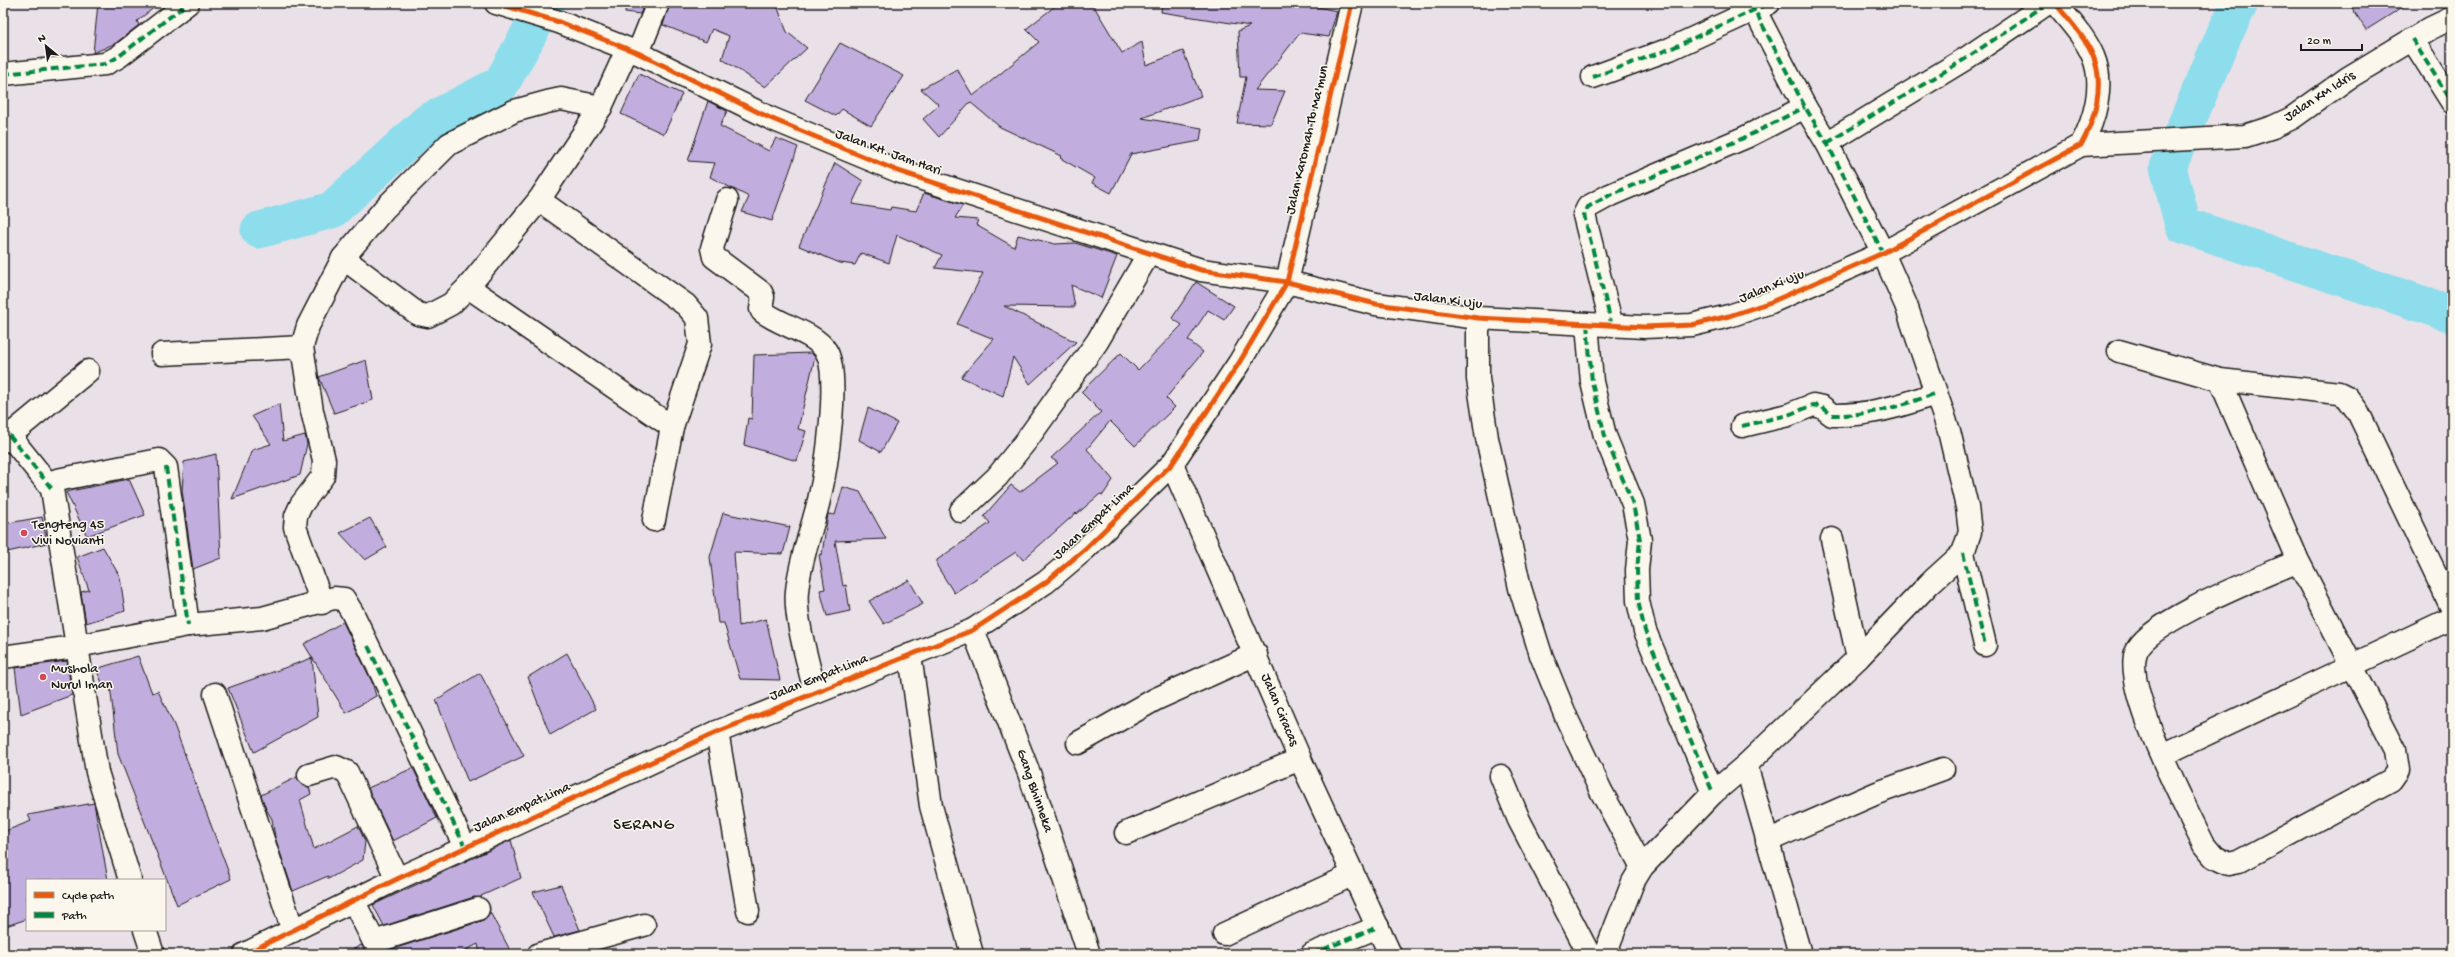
<svg xmlns="http://www.w3.org/2000/svg" width="2455" height="957" viewBox="0 0 2455 957" font-family="'Gochi Hand',sans-serif">
<style>
.lines{fill:none;stroke-linecap:round;stroke-linejoin:round}
.river{stroke:#8eddec;stroke-width:37}
.building{fill:#c2aede;stroke:#1c1c1c}
.minor-casing{stroke:#1c1c1c;stroke-width:25}
.minor{stroke:#fbf7ec;stroke-width:22}
.quiet{stroke:#00873e;stroke-width:4;stroke-dasharray:8 4;stroke-linecap:butt}
.cycleway-casing{stroke:#fbf7ec;stroke-width:8}
.cycleway{stroke:#e8590c;stroke-width:5}
.poi-dot{fill:#d1495b;stroke:#fbf7ec;stroke-width:1.5}
.labels{text-anchor:middle;dominant-baseline:central;stroke-width:3;stroke-linejoin:round;paint-order:stroke}
.street-label{font-size:14px;fill:#1c1c1c;stroke:#fbf7ec}
.poi-label{font-size:14px;fill:#1c1c1c;stroke:#fbf7ec;text-anchor:start}
.quarter-label{font-size:16px;letter-spacing:1px;fill:#1c1c1c;stroke:#fbf7ec}
</style>
<rect width="100%" height="100%" fill="#eae1e8"/>
<filter id="ink" filterUnits="userSpaceOnUse"><feTurbulence type="fractalNoise" baseFrequency=".025" numOctaves="2"/><feDisplacementMap in="SourceGraphic" scale="8" xChannelSelector="R" yChannelSelector="G"/><feConvolveMatrix kernelMatrix="1 2 1 2 8 2 1 2 1" color-interpolation-filters="sRGB"/></filter>
<g filter="url(#ink)">
<g class="lines">
<g class="river">
<polyline points="2240,3 2223,37 2168,167 2183,225 2452,314"/>
<polyline points="259,230 332,210 428,122 501,84 546,3"/>
</g>
</g>
<g class="building">
<polygon points="98,3 160,3 137,21 139,25 116,43 93,53"/>
<polygon points="626,3 645,3 640,14 625,12"/>
<polygon points="670,3 776,3 787,32 807,48 765,87 722,59 729,36 712,29 706,42 663,25"/>
<polygon points="1059,3 1092,3 1122,53 1142,42 1146,65 1183,51 1201,96 1142,118 1202,128 1200,141 1131,154 1111,193 1092,183 1095,178 1060,158 1062,156 1000,127 970,102 939,137 923,119 939,105 921,89 957,69 973,96 1039,42 1026,29"/>
<polygon points="1162,3 1299,3 1337,11 1329,37 1300,33 1255,90 1285,91 1271,124 1237,123 1246,77 1240,77 1238,31 1250,26 1161,12"/>
<polygon points="2349,3 2409,3 2366,30"/>
<polygon points="840,43 904,76 871,126 842,109 836,116 805,100"/>
<polygon points="639,74 682,94 664,134 621,114"/>
<polygon points="708,101 727,111 720,126 769,151 776,138 798,147 772,221 742,212 749,197 710,177 715,163 688,161"/>
<polygon points="835,163 863,181 852,204 890,210 891,207 916,211 924,193 963,205 955,218 978,220 976,225 1014,247 1018,235 1055,244 1075,243 1117,256 1101,298 1071,285 1075,307 1004,306 1076,342 1030,384 1013,357 1003,396 961,377 994,339 957,324 983,273 935,268 942,255 897,235 889,263 861,253 855,265 840,263 799,246"/>
<polygon points="1196,282 1234,306 1224,320 1208,310 1188,340 1203,352 1166,398 1175,407 1135,446 1110,421 1087,449 1113,480 1103,495 1100,494 1077,514 1076,513 1023,560 1016,552 954,593 937,566 937,560 990,523 984,516 1011,485 1020,492 1058,463 1051,458 1101,412 1081,392 1121,353 1138,370 1182,325 1172,318"/>
<polygon points="811,353 815,357 798,429 806,431 797,461 744,445 748,418 752,419 754,355"/>
<polygon points="366,360 373,400 334,413 319,377"/>
<polygon points="279,404 283,441 305,435 307,444 300,475 232,499 252,450 271,444 252,416"/>
<polygon points="868,408 897,423 881,452 859,440"/>
<polygon points="216,454 221,558 193,569 182,490 184,462"/>
<polygon points="129,479 145,515 87,536 66,492"/>
<polygon points="843,487 860,492 886,539 835,541 843,586 846,585 850,611 827,616 820,590 825,589 819,555 822,554 828,514 835,515"/>
<polygon points="723,513 790,527 783,554 734,552 739,626 766,619 780,680 740,679 724,623 718,623 710,557"/>
<polygon points="42,517 47,543 3,553 3,524"/>
<polygon points="370,518 387,547 365,560 340,533"/>
<polygon points="103,547 120,577 125,611 86,623 81,592 89,590 77,557"/>
<polygon points="909,580 923,604 884,624 869,601"/>
<polygon points="343,622 372,682 376,696 346,713 304,644"/>
<polygon points="567,653 596,709 550,735 528,677"/>
<polygon points="138,656 152,693 158,691 174,725 231,879 177,905 118,754 110,685 104,687 96,669"/>
<polygon points="312,658 318,717 254,752 228,688"/>
<polygon points="67,661 72,695 21,714 15,668"/>
<polygon points="480,673 524,756 468,782 436,700"/>
<polygon points="413,768 437,818 393,841 368,788"/>
<polygon points="297,777 301,784 309,787 311,794 300,800 314,849 358,826 365,841 363,860 328,879 328,876 293,891 275,837 272,819 266,809 261,795"/>
<polygon points="94,803 108,880 27,880 27,919 3,927 3,832 31,821 28,815"/>
<polygon points="511,840 521,878 481,896 482,898 474,897 384,926 373,905"/>
<polygon points="561,885 580,930 554,937 533,892"/>
<polygon points="490,912 512,954 480,954 478,944 458,954 377,954 482,921"/>
<polygon points="361,945 371,954 345,954"/>
</g>
<g class="lines">
<g class="minor-casing">
<g id="minor">
<path d="M496,3L559,22L638,53L770,118L898,171L1149,253L1201,270L1287,282L1376,304L1478,318L1644,327L1692,325L1729,316L1771,302L1883,253L2081,145C2095,120 2105,84 2093,56C2085,37 2068,19 2055,3"/>
<polyline points="2412,39 2452,102"/>
<polyline points="638,53 658,3"/>
<polyline points="3,74 105,64 118,57 188,3"/>
<polyline points="1593,77 1670,49 1769,3"/>
<polyline points="1827,143 1965,59 2048,3"/>
<polyline points="2081,145 2245,136 2273,127 2292,118 2348,78 2431,28 2452,18"/>
<polyline points="539,200 686,305 697,318 700,344 672,427 654,520"/>
<path d="M727,200L712,248L714,257L761,292L763,297L761,309L762,311C779,325 814,332 826,351C841,374 826,471 819,500C812,530 800,559 797,591C794,617 809,665 815,692"/>
<polyline points="343,258 418,314 428,316 451,304 468,287 539,200 601,107 627,50"/>
<polyline points="468,287 672,427"/>
<polyline points="1478,318 1478,379 1487,438 1520,588 1541,655 1567,719 1601,791 1642,867"/>
<polyline points="1587,324 1592,382 1605,436 1633,504 1640,540 1637,570 1638,601 1645,631 1713,793"/>
<polyline points="1612,326 1584,215 1588,207 1610,195 1746,137 1805,107"/>
<polyline points="2119,351 2220,380 2339,393 2347,397 2358,412 2452,608"/>
<polyline points="162,354 302,347"/>
<path d="M2220,380L2298,561L2395,750L2398,770L2391,780L2238,862L2228,864L2214,857L2204,845C2186,808 2123,689 2136,652C2147,621 2265,576 2298,561"/>
<path d="M1742,426L1788,415L1813,405L1822,407L1832,415C1868,416 1903,406 1936,393"/>
<polyline points="9,435 52,489"/>
<polyline points="3,441 88,371"/>
<polyline points="1172,464 1300,759 1390,954"/>
<polyline points="961,511 997,477 1026,441 1097,342 1149,253"/>
<polyline points="1832,539 1858,658"/>
<polyline points="1963,553 1985,645"/>
<polyline points="322,603 295,527 296,516 301,505 323,476 324,460 312,411 302,347 308,326 343,258 384,209 449,144 514,111 547,102 561,99 601,107"/>
<polyline points="973,630 1029,773 1089,954"/>
<polyline points="910,655 931,806 972,954"/>
<polyline points="3,657 67,648 188,625 262,618 334,598 344,599 352,612 465,847"/>
<polyline points="215,694 293,931"/>
<polyline points="717,732 748,911"/>
<polyline points="1078,743 1156,699 1256,654"/>
<polyline points="2162,755 2452,618"/>
<polyline points="1746,765 1800,954"/>
<polyline points="309,775 336,767 347,772 397,879"/>
<polyline points="1501,776 1519,820 1589,954"/>
<polyline points="1126,833 1300,759"/>
<polyline points="1767,841 1877,793 1943,769"/>
<polyline points="130,880 97,772 52,489 54,483 57,480 159,460 166,467 188,625"/>
<polyline points="353,900 374,942 478,909"/>
<polyline points="145,930 153,954"/>
<polyline points="1224,934 1352,875"/>
<polyline points="245,954 397,879 717,732 973,630 1046,582 1085,549 1172,464 1239,363 1287,282 1352,3"/>
<polyline points="539,954 644,925"/>
<polyline points="1312,954 1378,927"/>
<polyline points="1605,954 1633,882 1642,867 1713,793 1746,765 1858,658 1930,583 1963,553 1970,532 1967,507 1949,431 1906,305 1883,253 1827,143 1805,107 1751,3"/>
</g>
</g>
<use href="#minor" class="minor"/>
<g class="quiet">
<polyline points="1751,3 1805,107 1827,143 1883,253"/>
<polyline points="2412,39 2452,102"/>
<polyline points="3,74 105,64 118,57 188,3"/>
<polyline points="1593,77 1670,49 1769,3"/>
<polyline points="1827,143 1965,59 2048,3"/>
<polyline points="1587,324 1592,382 1605,436 1633,504 1640,540 1637,570 1638,601 1645,631 1713,793"/>
<polyline points="1612,326 1584,215 1588,207 1610,195 1746,137 1805,107"/>
<path d="M1742,426L1788,415L1813,405L1822,407L1832,415C1868,416 1903,406 1936,393"/>
<polyline points="9,435 52,489"/>
<polyline points="166,467 188,625"/>
<polyline points="1963,553 1985,645"/>
<polyline points="368,646 465,847"/>
<polyline points="1312,954 1378,927"/>
</g>
<g class="cycleway-casing">
<g id="cycleway">
<path d="M496,3L559,22L638,53L770,118L898,171L1149,253L1201,270L1287,282L1376,304L1478,318L1644,327L1692,325L1729,316L1771,302L1883,253L2081,145C2095,120 2105,84 2093,56C2085,37 2068,19 2055,3"/>
<polyline points="245,954 397,879 717,732 973,630 1046,582 1085,549 1172,464 1239,363 1287,282 1352,3"/>
</g>
</g>
<use href="#cycleway" class="cycleway"/>
</g>
</g>
<g class="poi-dot">
<circle cx="24" cy="533" r="4"/>
<circle cx="43" cy="677" r="4"/>
</g>
<g class="labels">
<g class="street-label">
<text transform="translate(2320 97) rotate(-33)">Jalan KM Idris</text>
<text transform="translate(1308 140) rotate(-77)">Jalan Karomah Tb Ma'mun</text>
<text transform="translate(888 153) rotate(20)">Jalan KH. Jam Hari</text>
<text transform="translate(1772 287) rotate(-22)">Jalan Ki Uju</text>
<text transform="translate(1448 301) rotate(7)">Jalan Ki Uju</text>
<text transform="translate(1094 522) rotate(-43)">Jalan Empat Lima</text>
<text transform="translate(819 678) rotate(-22)">Jalan Empat Lima</text>
<text transform="translate(1279 710) rotate(67)">Jalan Ciracas</text>
<text transform="translate(1034 791) rotate(71)">Gang Bhinneka</text>
<text transform="translate(522 808) rotate(-24)">Jalan Empat Lima</text>
</g>
<g class="poi-label">
<text x="32" y="525">Tengteng 45<tspan x="32" dy="16">Vivi Novianti</tspan></text>
<text x="51" y="669">Mushola<tspan x="51" dy="16">Nurul Iman</tspan></text>
</g>
<g class="quarter-label">
<text x="644" y="826">SERANG</text>
</g>
</g>
<rect width="2455" height="957" fill="none" stroke="#fbf7ec" stroke-width="16"/>
<rect x="8" y="8" width="2439" height="941" fill="none" stroke="#1c1c1c" stroke-width="1.5" filter="url(#ink)"/>
<rect x="26" y="879" width="140" height="52" fill="#fbf7ec" stroke="#a29f99"/>
<rect x="34" y="892" width="20" height="6" fill="#e8590c" stroke="#a29f99"/>
<text x="62" y="899" font-size="12" fill="#1c1c1c">Cycle path</text>
<rect x="34" y="912" width="20" height="6" fill="#00873e" stroke="#a29f99"/>
<text x="62" y="919" font-size="12" fill="#1c1c1c">Path</text>
<g transform="translate(46 46) rotate(331)" stroke="#fbf7ec" stroke-width="3" paint-order="stroke">
<path d="M0-3L7 15L0 10L-7 15Z" fill="#1c1c1c"/>
<text y="-6" font-size="11" font-weight="bold" text-anchor="middle" fill="#1c1c1c">N</text>
</g>
<path d="M2301 44v6h61v-6" fill="none" stroke="#1c1c1c" stroke-width="2"/>
<text x="2307" y="44" font-size="12" fill="#1c1c1c" stroke="#fbf7ec" stroke-width="3" paint-order="stroke">20 m</text>
</svg>
